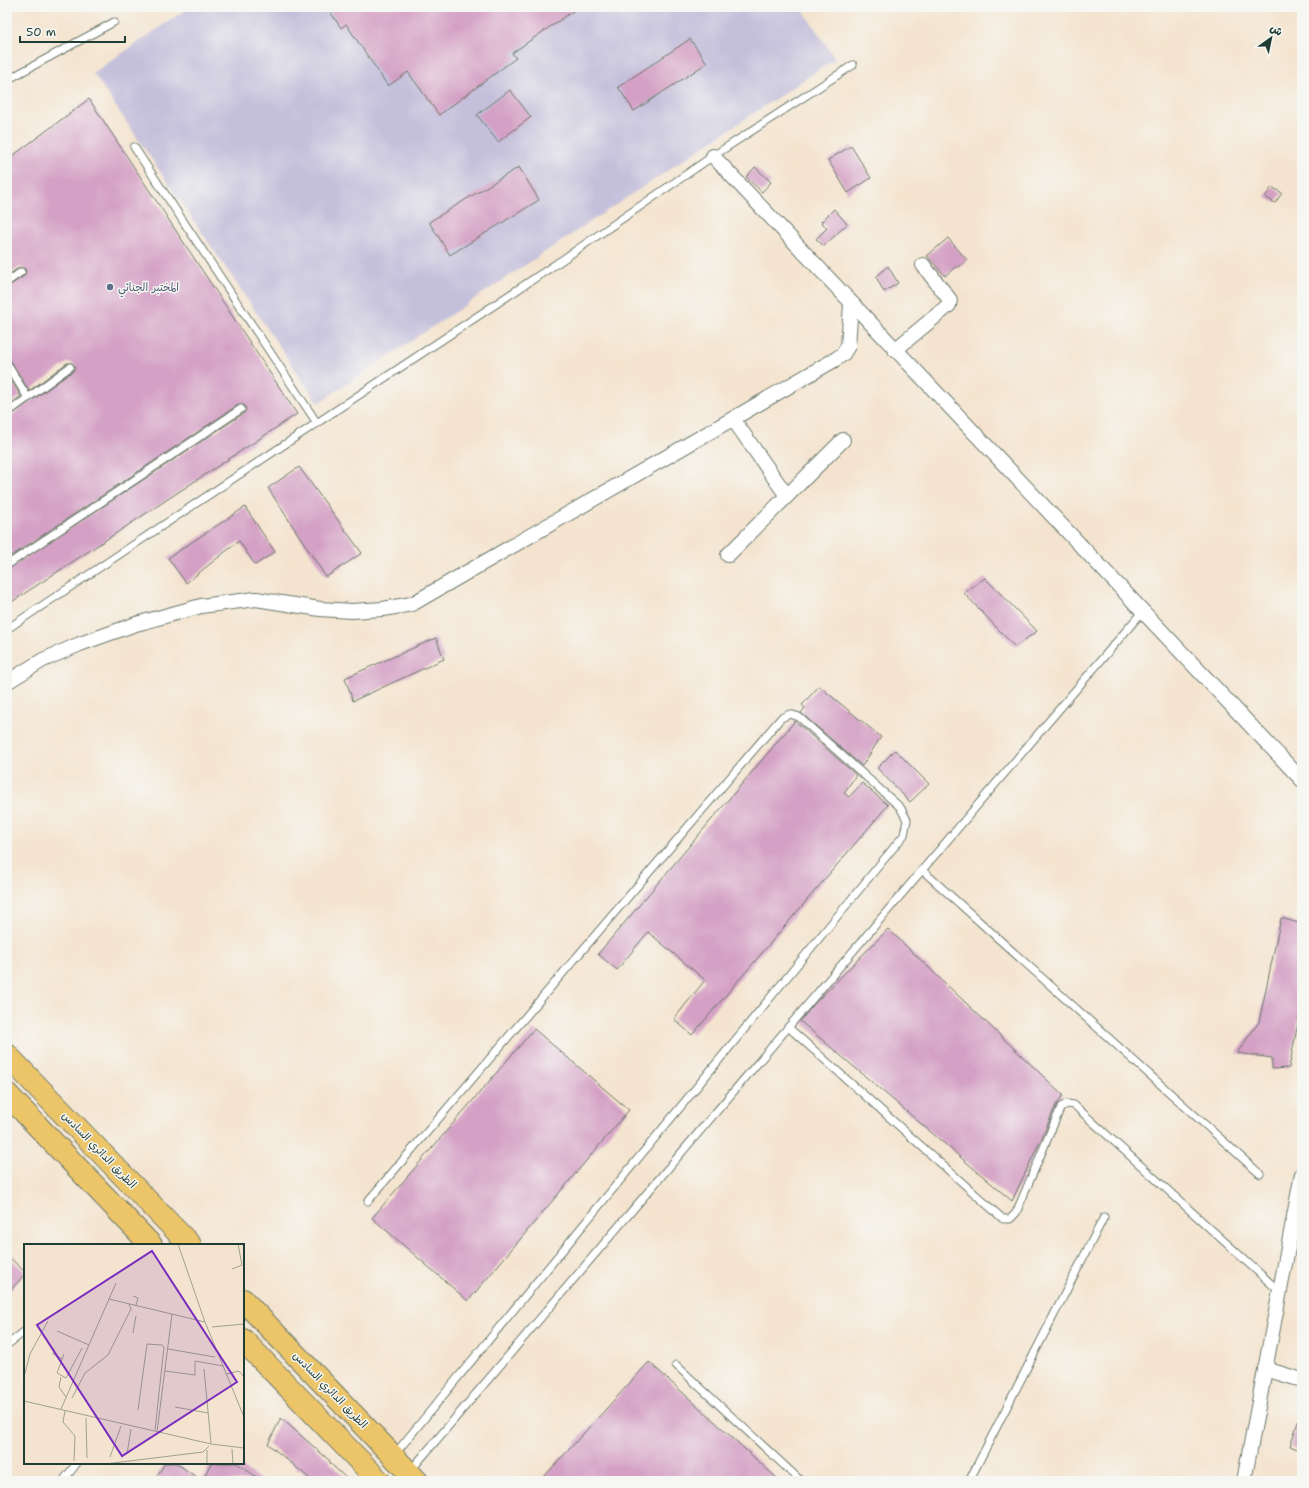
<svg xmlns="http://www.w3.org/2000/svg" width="1309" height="1488" viewBox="0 0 1309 1488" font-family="'Shantell Sans','Playpen Sans Arabic',sans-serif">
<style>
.industrial{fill:#c4c0db}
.building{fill:#d4a0c5}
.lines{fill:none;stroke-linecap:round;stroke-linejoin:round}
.service-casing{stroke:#6a776a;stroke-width:9}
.minor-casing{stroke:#6a776a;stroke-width:16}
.trunk-casing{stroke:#6a776a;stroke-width:24}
.service{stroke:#fff;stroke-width:7}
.minor{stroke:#fff;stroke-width:14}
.trunk{stroke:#edc569;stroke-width:22}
.service-dot{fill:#5c6f8a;stroke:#f6f6f2;stroke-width:1.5}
.labels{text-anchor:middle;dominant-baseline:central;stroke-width:3;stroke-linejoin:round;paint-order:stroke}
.service-label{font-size:11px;fill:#4e5e75;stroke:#f6f6f2;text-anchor:start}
.street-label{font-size:11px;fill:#1f3d34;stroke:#f6f6f2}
.inset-road{fill:none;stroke:#9fa191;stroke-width:1}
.view{fill:#7b2cbf;fill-opacity:0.15;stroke:#7b2cbf;stroke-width:2}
.inset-edge{fill:none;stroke:#1f3d34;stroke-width:2}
</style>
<rect width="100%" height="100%" fill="#f6f6f2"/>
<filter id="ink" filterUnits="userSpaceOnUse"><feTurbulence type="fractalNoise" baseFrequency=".025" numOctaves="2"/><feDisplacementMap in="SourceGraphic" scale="8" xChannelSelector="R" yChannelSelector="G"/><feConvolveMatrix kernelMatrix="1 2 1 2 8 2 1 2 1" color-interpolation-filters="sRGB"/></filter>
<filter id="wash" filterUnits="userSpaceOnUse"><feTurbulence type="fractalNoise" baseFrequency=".012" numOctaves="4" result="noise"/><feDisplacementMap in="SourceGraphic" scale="16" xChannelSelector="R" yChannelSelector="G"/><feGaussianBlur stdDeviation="0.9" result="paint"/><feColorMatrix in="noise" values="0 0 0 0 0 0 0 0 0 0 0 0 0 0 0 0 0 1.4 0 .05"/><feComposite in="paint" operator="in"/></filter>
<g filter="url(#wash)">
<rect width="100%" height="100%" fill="#f4e4cf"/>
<polygon class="industrial" points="190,7 801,7 835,59 318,403 93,73"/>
<g id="blocks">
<g class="building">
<polygon points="327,7 579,7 512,53 516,58 439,115 408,72 388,86 346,24 341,28"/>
<polygon points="690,39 707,63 634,111 618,87"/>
<polygon points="510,90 531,117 498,142 477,115"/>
<polygon points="89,99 297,414 7,605 7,570 244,413 246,409 244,405 238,405 7,559 7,418 73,371 75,367 72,363 67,363 29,391 11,361 7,359 7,287 24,276 26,272 25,269 20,267 7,276 7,160"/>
<polygon points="851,146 871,178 848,193 828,160"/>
<polygon points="519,167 539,200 450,255 429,222"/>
<polygon points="755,167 771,182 762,192 746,177"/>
<polygon points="1272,187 1282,193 1275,203 1265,197"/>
<polygon points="834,209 847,224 824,246 816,239 827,228 821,222"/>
<polygon points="948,238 967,260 960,266 954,268 945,276 927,256"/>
<polygon points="888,266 898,283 884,292 876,277"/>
<polygon points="7,374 21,396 7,407"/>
<polygon points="299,467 362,553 326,577 268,488"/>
<polygon points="245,507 275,552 255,565 239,541 186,583 168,558"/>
<polygon points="985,578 1037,631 1015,647 964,593"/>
<polygon points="436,638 444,659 353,701 345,678"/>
<polygon points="819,686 881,737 862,766 801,713 805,708 802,705"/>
<polygon points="795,721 856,775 844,793 849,797 862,783 888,805 692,1035 674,1019 705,980 648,932 617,970 598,954"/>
<polygon points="895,750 929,784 910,802 877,768"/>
<polygon points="1281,918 1302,924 1302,1003 1289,1068 1272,1069 1272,1058 1237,1053 1259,1022"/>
<polygon points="888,929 1063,1095 1056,1105 1044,1133 1012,1201 800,1021 815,1003"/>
<polygon points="534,1029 629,1110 468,1301 372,1218"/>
<polygon points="7,1255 25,1272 25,1274 7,1294"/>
<polygon points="649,1362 780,1481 540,1481"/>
<polygon points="1300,1416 1302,1416 1302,1451 1290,1446"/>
<polygon points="281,1418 330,1461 330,1463 349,1481 313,1481 268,1444"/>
<polygon points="165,1463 176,1463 202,1481 211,1463 237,1463 262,1481 165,1481 157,1476"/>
</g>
</g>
</g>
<g filter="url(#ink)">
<use href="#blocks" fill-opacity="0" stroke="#6a776a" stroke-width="1"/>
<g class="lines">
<g class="service-casing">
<g id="service">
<polyline points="7,80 114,22"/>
<polyline points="134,147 317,423"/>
<polyline points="7,282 21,272"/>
<polyline points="7,364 28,398"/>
<polyline points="7,413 70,367"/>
<polyline points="7,565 241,409"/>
<polyline points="7,629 562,260 713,156 853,65"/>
<polyline points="922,870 1260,1174"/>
<polyline points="788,1027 1003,1219 1010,1219 1016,1213 1061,1107 1067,1104 1074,1105 1279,1291"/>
<polyline points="368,1201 781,718 790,714 799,717 900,807 907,820 904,835 395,1454"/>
<polyline points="7,1345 25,1331"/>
<polyline points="676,1365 801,1481"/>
<polyline points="411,1470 1142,612"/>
<polyline points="63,1481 77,1463"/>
<polyline points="969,1481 1104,1217"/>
</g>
</g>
<g class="minor-casing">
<g id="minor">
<polyline points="713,156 1302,780"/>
<polyline points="895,350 949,305 950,300 923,265"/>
<polyline points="733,419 787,496"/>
<polyline points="728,555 843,440"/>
<polyline points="7,682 43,660 80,644 136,624 201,606 256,599 320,609 352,611 383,609 412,604 836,359 843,354 848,346 851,304"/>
<polyline points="1265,1369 1302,1380"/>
<polyline points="1244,1481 1302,1174"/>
</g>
</g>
<g class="trunk-casing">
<g id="trunk">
<polyline points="7,1055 190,1245"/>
<polyline points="7,1094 151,1245"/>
<polyline points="243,1300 417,1481"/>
<polyline points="243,1340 379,1481"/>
</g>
</g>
<use href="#service" class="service"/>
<use href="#minor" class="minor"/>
<use href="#trunk" class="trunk"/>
</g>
</g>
<circle class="service-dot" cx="110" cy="287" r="4"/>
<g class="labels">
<g class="service-label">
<text x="118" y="287">المختبر الجنائي</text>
</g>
<g class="street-label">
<text transform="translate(99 1150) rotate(46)">الطريق الدائري السادس</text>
<text transform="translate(330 1390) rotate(46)">الطريق الدائري السادس</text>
</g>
</g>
<g transform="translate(24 1244)">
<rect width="220" height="220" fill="#f4e4cf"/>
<path class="inset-road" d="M154,0L181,78L220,173M208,25L218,21L214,0M109,52L114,54L112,61M85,55L181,78M188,83L220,80M33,87L65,101M109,89L112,72M30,104L29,110L38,115M144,105L191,113M40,110L33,129L42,134L58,104M180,125L187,199M141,127L171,131V117L199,122M202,130L215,127L220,133M0,133L6,110L24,77M37,133L35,143L42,153M48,154L61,129L84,111L107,65L105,60M0,157L187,200L220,204M151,163L184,169M37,165L92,39M114,166L123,100L138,101L140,103L131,186M41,167L39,178L51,192L50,217M62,174L63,214M133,188L148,70M208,205L209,220M183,206V220M103,210L107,185M86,213L97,182M81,220L179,208L185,202"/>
<path class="view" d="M128,7L213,138L98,212L13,81Z"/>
<rect width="220" height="220" class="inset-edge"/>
</g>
<rect width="1309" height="1488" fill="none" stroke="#f6f6f2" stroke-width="24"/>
<g transform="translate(1271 38) rotate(33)" stroke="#f6f6f2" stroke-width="3" paint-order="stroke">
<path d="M0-3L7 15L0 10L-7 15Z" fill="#1f3d34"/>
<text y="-6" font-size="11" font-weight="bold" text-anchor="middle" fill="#1f3d34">ش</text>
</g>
<path d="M20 36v6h105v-6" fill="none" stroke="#1f3d34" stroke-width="2"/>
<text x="26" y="36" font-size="12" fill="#1f3d34" stroke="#f6f6f2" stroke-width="3" paint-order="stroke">50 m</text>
</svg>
